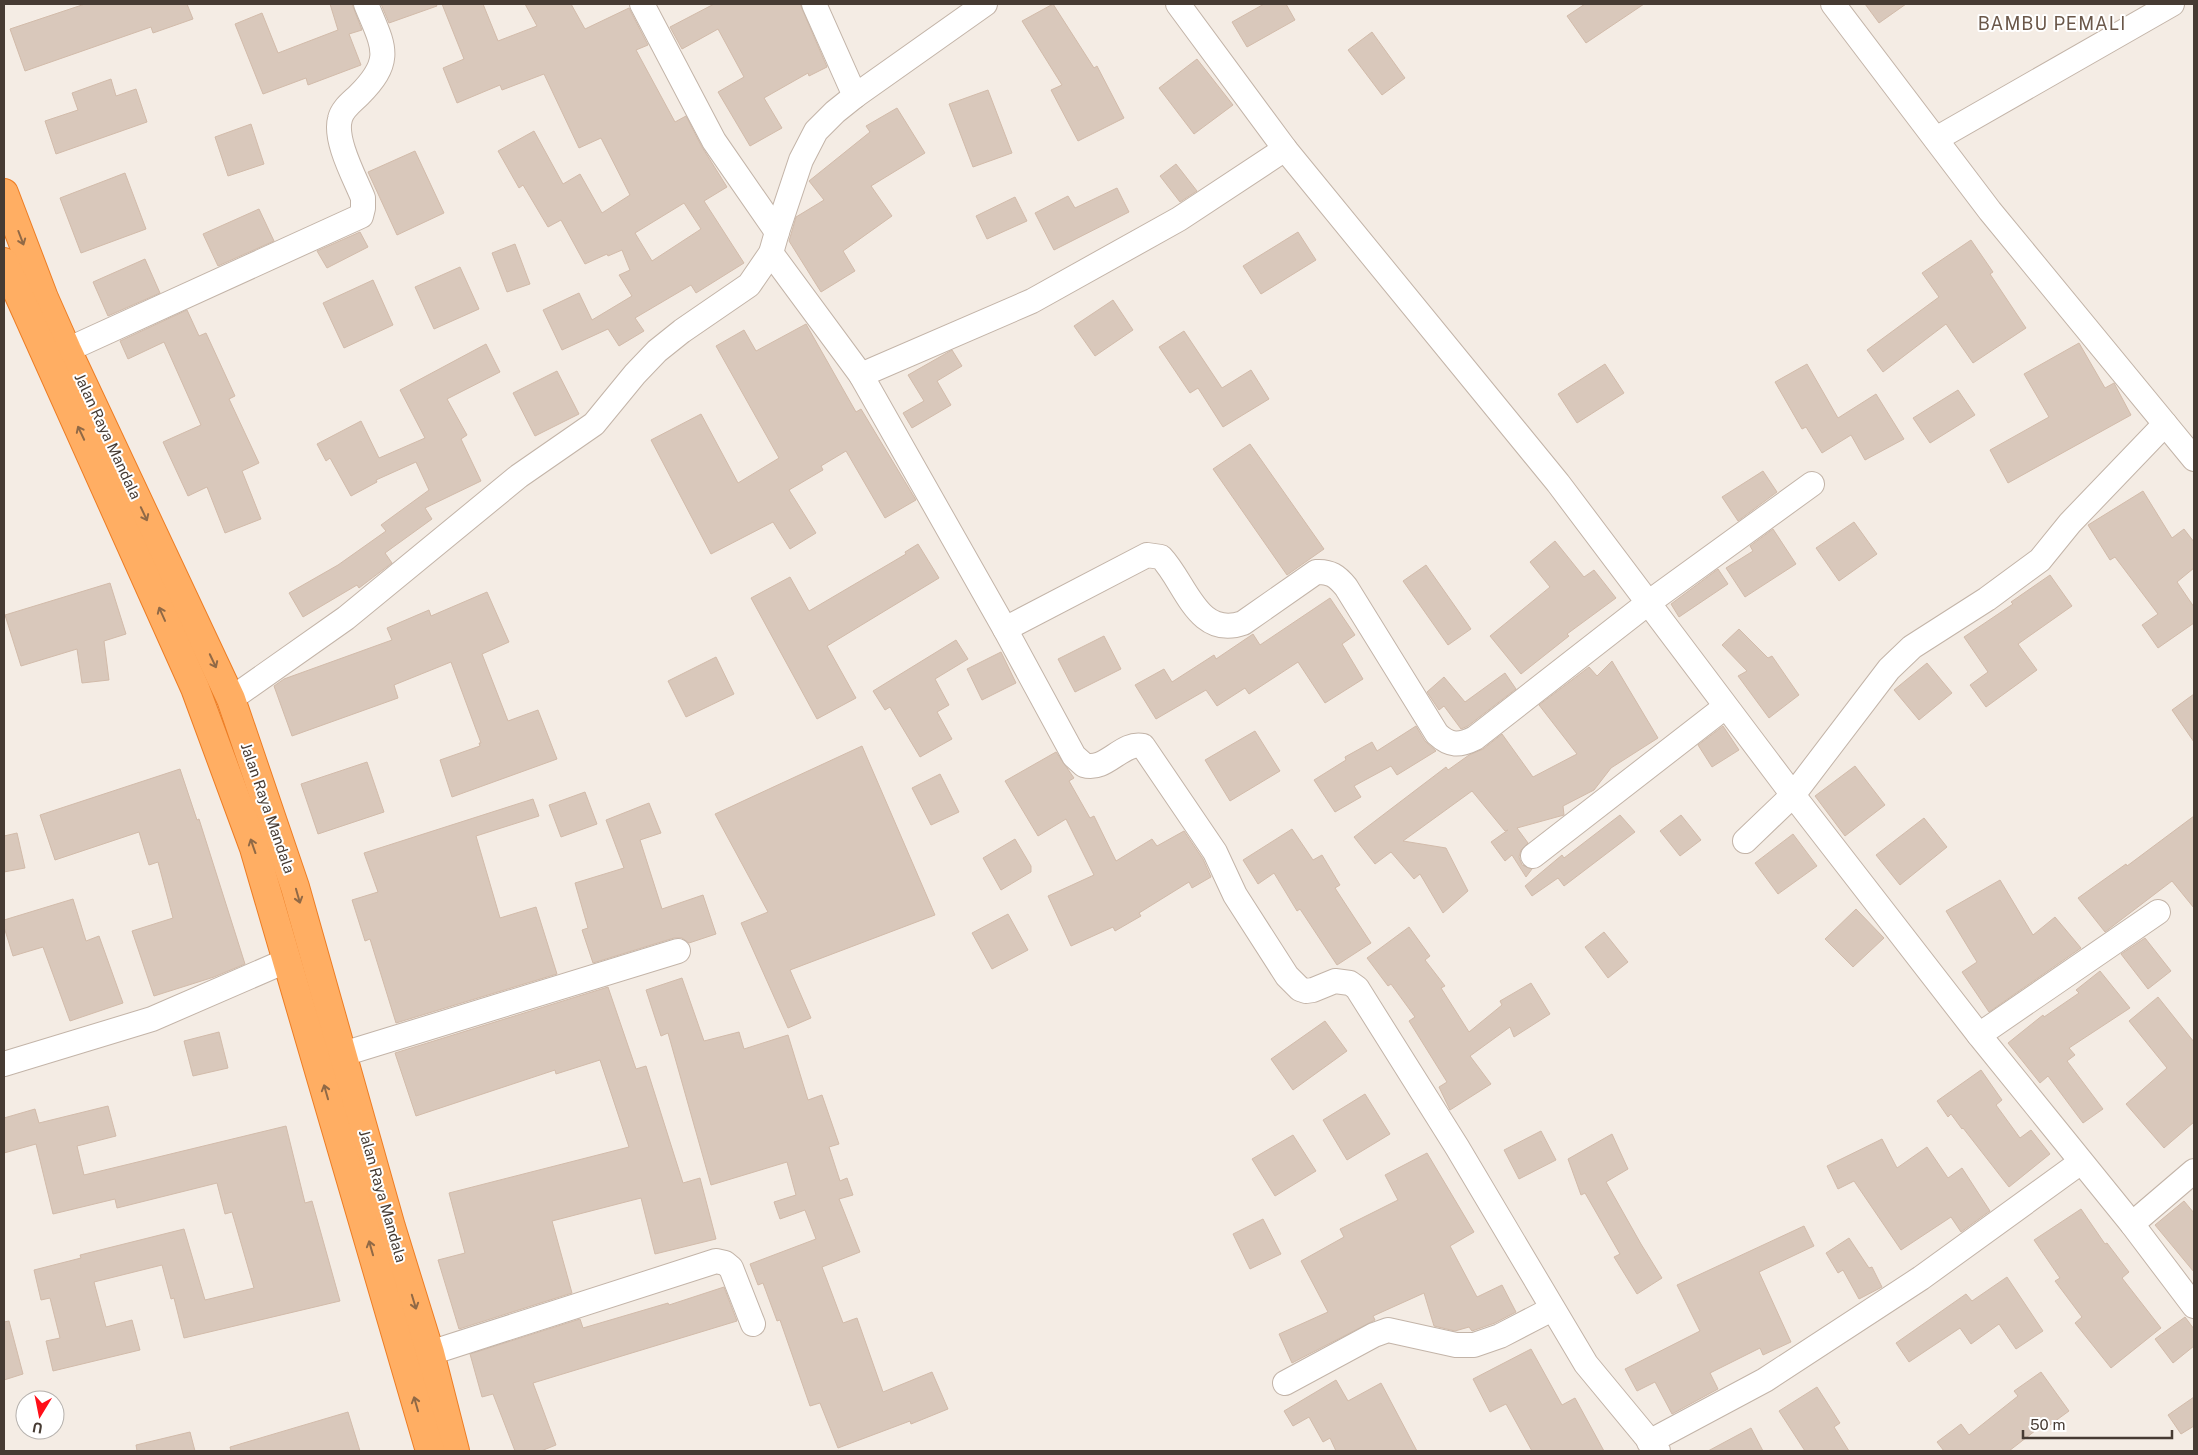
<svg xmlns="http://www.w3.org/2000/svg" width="2198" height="1455" viewBox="0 0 2198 1455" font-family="'Public Sans',sans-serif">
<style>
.building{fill:#d9c8bb;stroke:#d2bbaa;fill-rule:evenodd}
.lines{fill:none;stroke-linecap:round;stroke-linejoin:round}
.street-casing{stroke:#c3b4a8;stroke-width:26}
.highway-casing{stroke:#ed7d24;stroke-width:30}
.street{stroke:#fff;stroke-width:24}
.highway{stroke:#ffae63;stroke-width:28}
.oneway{stroke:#906946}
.labels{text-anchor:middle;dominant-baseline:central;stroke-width:4;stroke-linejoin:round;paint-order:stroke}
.street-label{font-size:15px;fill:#463b33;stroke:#fff}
.quarter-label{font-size:18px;letter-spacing:1px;fill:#6a5749;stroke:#fff}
</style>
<rect width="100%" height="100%" fill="#f4ece4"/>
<g class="building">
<polygon points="85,4 187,4 193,19 153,33 151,27 25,71 10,29"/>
<polygon points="330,4 352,4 362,30 349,34 361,65 308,85 306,78 263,94 235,24 262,13 278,53 338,30"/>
<polygon points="381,4 436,4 437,6 389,23"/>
<path d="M442,4H483L498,41L537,26L525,4H571L585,29L629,8L648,45L636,50L675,122L686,116L702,147L727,187L704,201L744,263L696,293L691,285L635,318L644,331L619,346L608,329L562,350L543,310L579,293L592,320L632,296L619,275L630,270L622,250L608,256L607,254L585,264L561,220L548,227L523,185L519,188L498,151L534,131L563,184L580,174L602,213L630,195L601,138L579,148L544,74L502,90L500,85L457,103L443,68L464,59ZM684,203L701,229L652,261L635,233Z"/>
<polygon points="714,4 800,4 827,67 809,76 808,73 764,98 782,128 750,146 718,92 744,77 718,29 682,49 670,27"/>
<polygon points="1053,4 1094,68 1097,66 1124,118 1078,141 1051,90 1062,85 1022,21"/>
<polygon points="1264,4 1286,4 1295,20 1247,47 1232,22"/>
<polygon points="1585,4 1644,4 1586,43 1567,16"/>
<polygon points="1865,4 1906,4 1879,23"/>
<polygon points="1372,32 1405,78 1382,95 1348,50"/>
<polygon points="1197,59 1233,105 1194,134 1159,88"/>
<polygon points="111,79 116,96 136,89 147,122 56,154 45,121 78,110 72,93"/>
<polygon points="988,90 1012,153 973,167 949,104"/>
<polygon points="897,108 925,153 871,186 892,216 843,251 855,271 821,292 789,241 796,217 824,200 809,181 870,132 866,126"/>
<polygon points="251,124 264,164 228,176 215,137"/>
<polygon points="415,151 444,213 397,235 368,172"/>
<polygon points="1176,164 1197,191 1180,202 1160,176"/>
<polygon points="125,173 146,229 81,253 60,198"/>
<polygon points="1117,188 1129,212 1054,250 1035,213 1068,196 1075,208"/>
<polygon points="1015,197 1027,221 987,239 976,216"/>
<polygon points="259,209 274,241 218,266 203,234"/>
<polygon points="360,232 368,247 327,268 317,251"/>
<polygon points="1298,232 1316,260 1261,294 1243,266"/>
<polygon points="1971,240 1993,272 1990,274 2026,328 1973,363 1946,324 1883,372 1867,350 1939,297 1922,273"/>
<polygon points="515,244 530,284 507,292 492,253"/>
<polygon points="145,259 160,293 108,316 93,282"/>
<polygon points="460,267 479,309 434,329 415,287"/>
<polygon points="373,280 393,325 344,348 323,303"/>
<polygon points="1113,300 1133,330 1095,356 1074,326"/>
<polygon points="187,310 199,336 206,333 235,396 229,399 259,463 242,471 261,519 225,533 207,487 188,496 163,442 201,425 164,342 128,359 120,341"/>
<polygon points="806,324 856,412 861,409 916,500 885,518 846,451 821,466 823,470 789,490 816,533 790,549 773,522 711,554 651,440 701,414 738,483 779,458 716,346 744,330 756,351"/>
<polygon points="1184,331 1222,388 1251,370 1269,399 1223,427 1198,388 1190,393 1159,347"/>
<polygon points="2079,343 2105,388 2114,383 2131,415 2008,483 1990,450 2049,417 2024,374"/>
<polygon points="486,344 500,372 447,399 467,435 461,439 481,481 425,508 432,519 385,553 392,563 359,588 357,585 303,617 289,593 338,565 386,531 381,525 429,490 416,462 376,480 377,482 351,496 330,458 326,461 317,444 361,421 379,458 425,438 400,390"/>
<polygon points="952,350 962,366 937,381 951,405 912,428 903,413 924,401 908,375"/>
<polygon points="1605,364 1624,393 1577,423 1558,394"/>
<polygon points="1807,364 1838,418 1876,394 1904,439 1865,460 1851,435 1822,453 1806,427 1802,429 1775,382"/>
<polygon points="557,371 579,414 535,436 513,393"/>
<polygon points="1958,390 1975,415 1930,443 1913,418"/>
<polygon points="1250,444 1324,549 1287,575 1213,469"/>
<polygon points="1763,471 1777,492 1738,521 1722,497"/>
<polygon points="2143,491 2172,538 2184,529 2194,542 2194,568 2177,582 2194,607 2194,623 2158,648 2142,625 2158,614 2115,557 2110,560 2088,525"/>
<polygon points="1854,522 1877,554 1839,581 1816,548"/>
<polygon points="1773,529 1796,564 1745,597 1726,568 1753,551 1750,546"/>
<polygon points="1555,541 1584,577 1594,570 1616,598 1567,634 1569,636 1521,674 1490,636 1550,587 1530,562"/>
<polygon points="918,544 939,578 827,646 856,698 817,719 751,598 790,577 809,611 906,554 905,552"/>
<polygon points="1426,565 1471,629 1448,645 1403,581"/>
<polygon points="1718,569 1728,584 1679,617 1671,604"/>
<polygon points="2050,575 2072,606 2018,644 2037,670 1986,707 1970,685 1988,672 1964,637 2013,604 2011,602"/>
<polygon points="110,583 126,634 104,641 109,680 82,683 77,649 21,666 5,615"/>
<polygon points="487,592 509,642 482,654 508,721 538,710 557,759 452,797 440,760 480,746 479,743 481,743 451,662 394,685 398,698 292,736 274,686 284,679 392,640 387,628 429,610 431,616"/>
<polygon points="1330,598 1355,635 1342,644 1363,679 1325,703 1298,662 1249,694 1245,688 1217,706 1206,690 1156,719 1135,685 1164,669 1172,682 1214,655 1216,659 1253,634 1260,645"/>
<polygon points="1739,629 1768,658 1772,656 1799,695 1769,718 1738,676 1747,671 1722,645"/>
<polygon points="1104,636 1121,669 1075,692 1058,659"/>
<polygon points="956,640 968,659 935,679 949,705 937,712 952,739 920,757 890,707 885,710 873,691"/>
<polygon points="1001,652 1016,683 982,700 967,669"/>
<polygon points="716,657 734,694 686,717 668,681"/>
<polygon points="1612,661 1658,738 1611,768 1594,790 1563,806 1564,815 1517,828 1528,843 1521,850 1519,857 1522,865 1532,869 1526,877 1512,855 1505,861 1491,842 1508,830 1505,831 1472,791 1403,841 1446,848 1468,891 1443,913 1420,874 1414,879 1391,852 1375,864 1354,837 1446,767 1448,770 1469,755 1483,749 1502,734 1533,777 1577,754 1539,705 1589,667 1597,676"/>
<polygon points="1927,663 1952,693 1919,720 1894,690"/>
<polygon points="1505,673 1516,689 1468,726 1461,729 1444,706 1439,710 1427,692 1444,677 1465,702"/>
<polygon points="2194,694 2194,742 2172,710"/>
<polygon points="1416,726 1425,741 1436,751 1397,775 1391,766 1354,786 1361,797 1335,812 1314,780 1346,760 1345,757 1372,742 1377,751"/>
<polygon points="1723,726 1739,750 1712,767 1698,745"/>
<polygon points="1255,731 1280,771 1230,801 1205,760"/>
<polygon points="862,746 935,915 790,970 811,1018 788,1028 741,923 768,912 715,814"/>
<polygon points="1056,752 1074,778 1069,781 1090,818 1094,816 1116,861 1152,839 1157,846 1184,831 1203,859 1211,877 1192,888 1189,882 1139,913 1141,916 1115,931 1113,927 1071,946 1048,896 1094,875 1066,819 1038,836 1005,781"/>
<polygon points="367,762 384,812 318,834 301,784"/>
<polygon points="1855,766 1885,805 1845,836 1815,796"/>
<polygon points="180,769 197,820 199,819 245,964 214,977 154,996 132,931 173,918 158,862 149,865 139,832 55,860 40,815"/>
<polygon points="940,774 959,812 931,825 912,788"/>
<polygon points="585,792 597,824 561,837 549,805"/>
<polygon points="533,799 539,816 476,836 500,918 536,907 557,974 396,1023 370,939 365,941 352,900 378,892 364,853"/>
<polygon points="649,803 661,833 640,840 662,909 703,895 716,934 689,943 682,938 674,938 593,963 582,930 588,928 575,883 624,868 606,820"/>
<polygon points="1620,815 1635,832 1564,886 1558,878 1532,896 1525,886 1562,855 1564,858"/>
<polygon points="1681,815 1701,840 1680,856 1660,831"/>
<polygon points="2194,816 2194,908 2172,881 2105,932 2078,898 2126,864 2127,866"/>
<polygon points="1924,818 1947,847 1900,885 1876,855"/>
<polygon points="1292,829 1313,860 1322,855 1340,885 1335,888 1371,943 1337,965 1300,909 1297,911 1274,873 1258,884 1243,860"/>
<polygon points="17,833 25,868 4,872 4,836"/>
<polygon points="1793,834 1817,866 1778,894 1755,863"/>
<polygon points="1015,839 1031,866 1031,872 1001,890 983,858"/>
<polygon points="2000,880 2033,935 2055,917 2081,948 1989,1012 1962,972 1977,962 1946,911"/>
<polygon points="73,899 86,941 99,936 123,1003 70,1021 43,947 13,956 4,927 4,920"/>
<polygon points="1856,909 1884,938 1853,967 1825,939"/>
<polygon points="1008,914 1028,950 992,969 972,933"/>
<polygon points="1409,927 1430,956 1425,960 1445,986 1441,988 1469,1032 1502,1005 1500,1001 1531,983 1550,1014 1514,1037 1510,1027 1470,1056 1491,1084 1450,1110 1439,1087 1447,1082 1409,1021 1415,1017 1391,984 1388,986 1367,958"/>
<polygon points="1604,932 1628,962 1608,978 1585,947"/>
<polygon points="2145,938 2171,971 2148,989 2121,954"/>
<polygon points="2100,971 2130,1008 2069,1048 2075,1055 2067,1061 2103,1109 2083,1123 2048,1076 2040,1083 2008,1043 2043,1015 2044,1017 2079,993 2076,990"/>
<polygon points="682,978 704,1041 739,1032 744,1049 788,1035 808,1100 822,1095 839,1144 829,1147 840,1181 847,1178 853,1195 839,1199 860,1252 822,1267 843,1323 857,1318 883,1392 932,1372 948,1409 911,1424 910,1421 838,1448 820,1403 810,1406 780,1320 777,1321 763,1283 758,1285 750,1264 816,1239 805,1210 780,1219 774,1202 796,1195 787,1162 711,1185 668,1033 661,1036 646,990"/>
<polygon points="608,987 636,1069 646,1066 683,1183 700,1178 716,1239 655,1254 641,1198 552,1221 572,1293 459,1329 438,1260 465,1253 449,1193 629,1147 600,1060 556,1074 555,1070 416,1116 395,1053"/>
<polygon points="2158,997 2194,1042 2194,1122 2164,1148 2126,1104 2167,1068 2129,1021"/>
<polygon points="1325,1021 1347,1051 1293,1090 1271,1059"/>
<polygon points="219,1032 228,1068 193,1076 184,1041"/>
<polygon points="1981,1070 2002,1100 1996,1105 2020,1138 2031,1130 2050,1154 2009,1187 1963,1128 1962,1129 1951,1114 1948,1117 1937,1101"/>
<polygon points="1365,1094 1390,1134 1347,1160 1323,1120"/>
<polygon points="108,1106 116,1136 77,1146 84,1175 286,1126 305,1203 312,1201 340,1301 184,1338 174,1298 171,1299 162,1265 94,1282 106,1327 132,1320 140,1350 53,1371 46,1341 60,1338 50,1298 41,1300 34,1270 81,1258 80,1255 184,1229 205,1300 254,1288 232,1212 225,1214 217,1183 117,1208 115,1199 53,1214 36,1144 4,1153 4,1118 35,1109 39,1123"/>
<polygon points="1541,1131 1556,1160 1519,1179 1504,1150"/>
<polygon points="1612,1134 1628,1169 1606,1182 1641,1244 1662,1278 1637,1294 1614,1257 1620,1254 1585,1193 1581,1195 1568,1159"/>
<polygon points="1293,1135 1316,1171 1275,1196 1252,1159"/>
<polygon points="1882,1139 1897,1168 1927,1147 1948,1178 1962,1168 1990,1211 1961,1232 1951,1217 1901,1250 1854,1181 1838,1189 1827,1166"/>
<polygon points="1427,1153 1474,1232 1450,1246 1477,1297 1502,1285 1516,1312 1495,1323 1472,1331 1469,1327 1455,1331 1434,1326 1424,1293 1373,1316 1375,1320 1292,1363 1279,1334 1328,1312 1301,1261 1344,1237 1340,1229 1398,1200 1385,1175"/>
<polygon points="2184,1201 2194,1213 2194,1272 2155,1225"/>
<polygon points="2081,1209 2105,1244 2107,1243 2129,1272 2122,1278 2161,1328 2111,1368 2075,1323 2082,1317 2055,1281 2060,1278 2034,1240"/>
<polygon points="1263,1219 1281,1254 1250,1269 1233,1234"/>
<polygon points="1804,1226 1814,1246 1759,1272 1791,1342 1763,1355 1760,1348 1710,1373 1718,1389 1672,1414 1655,1382 1637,1391 1625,1369 1700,1331 1677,1285"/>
<polygon points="1849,1238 1869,1268 1872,1267 1882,1287 1859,1299 1843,1270 1838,1273 1826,1253"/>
<polygon points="2007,1277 2043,1331 2016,1349 1999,1324 1971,1344 1960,1328 1909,1362 1896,1343 1966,1294 1972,1301"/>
<polygon points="724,1287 737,1321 533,1383 556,1445 541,1451 515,1451 493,1394 482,1397 470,1354 580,1319 583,1328 668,1303 669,1305"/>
<polygon points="2185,1317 2194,1329 2194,1346 2173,1363 2155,1339"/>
<polygon points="9,1321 23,1374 4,1380 4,1322"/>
<polygon points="1531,1349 1562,1405 1575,1398 1604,1451 1532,1451 1506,1404 1490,1412 1473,1379"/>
<polygon points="2041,1372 2069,1411 2043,1430 2040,1427 2009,1451 1944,1451 1937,1442 1961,1424 1969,1435 2018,1396 2014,1391"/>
<polygon points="1336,1380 1348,1401 1381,1383 1417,1451 1336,1451 1330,1438 1323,1442 1309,1417 1293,1426 1284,1411"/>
<polygon points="1817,1387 1840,1423 1834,1427 1849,1451 1805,1451 1779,1411"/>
<polygon points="2194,1397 2194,1426 2181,1434 2168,1415"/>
<polygon points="348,1412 360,1451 231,1451 230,1447"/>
<polygon points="1751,1428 1763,1451 1708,1451"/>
<polygon points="190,1432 195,1451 137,1451 136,1445"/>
</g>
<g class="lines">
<g class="street-casing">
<g id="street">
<polyline points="642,4 714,141 777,232"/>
<polyline points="814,4 855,96"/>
<polyline points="1178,4 1285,149 1558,483 1793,795 1979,1035 2132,1224 2194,1306"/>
<polyline points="1833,4 1990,211 2194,459"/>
<polyline points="1936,139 2172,4"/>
<path d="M771,253L861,375L1005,629L1074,756L1084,765C1106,772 1122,741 1143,746L1215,852L1235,895L1287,976L1300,989L1306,991L1313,990L1335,981L1350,983L1357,988L1457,1147L1586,1364L1658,1451"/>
<path d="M67,350L361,216L363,208V198C355,178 334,140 340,119C342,109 352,102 359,95C395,59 383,46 366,4"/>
<polyline points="861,375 1032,301 1179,219 1285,149"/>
<path d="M1005,629L1147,555L1161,557C1186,583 1197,639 1243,623L1316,572C1330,571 1337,576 1346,587L1437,734C1450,746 1459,746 1475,738L1648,603L1812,484"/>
<polyline points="231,699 346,618 519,476 594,424 635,374 657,351 682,331 749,285 771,253 777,232 801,160 816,131 835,112 855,96 985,4"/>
<polyline points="1745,841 1793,795 1889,669 1912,647 1987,599 2040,560 2070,523 2165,424"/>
<polyline points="1533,856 1725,707"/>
<polyline points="1979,1035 2158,912"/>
<polyline points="343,1054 678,951"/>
<polyline points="4,1064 152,1019 288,960"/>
<polyline points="2132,1224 2194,1171"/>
<polyline points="430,1353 716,1261 725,1263 731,1268 753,1324"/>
<polyline points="1285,1383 1374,1335 1388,1330 1456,1345 1474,1345 1500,1336 1552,1309"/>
<polyline points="1649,1442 1765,1380 1921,1278 2081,1162"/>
</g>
</g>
<g class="highway-casing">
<g id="highway">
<polyline points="4,193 44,298 67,350 231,699 295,887 391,1227 430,1353 455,1451"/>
<polyline points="4,262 195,688 254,848 430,1451"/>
</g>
</g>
<use href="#street" class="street"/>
<use href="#highway" class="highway"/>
</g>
<defs><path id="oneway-shaft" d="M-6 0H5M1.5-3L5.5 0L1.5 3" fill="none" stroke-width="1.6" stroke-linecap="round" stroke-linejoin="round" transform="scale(1.25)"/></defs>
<g class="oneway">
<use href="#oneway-shaft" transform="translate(21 238) rotate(69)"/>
<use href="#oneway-shaft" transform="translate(81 433) rotate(-115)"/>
<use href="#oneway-shaft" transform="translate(144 514) rotate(65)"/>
<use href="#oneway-shaft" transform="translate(162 614) rotate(-114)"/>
<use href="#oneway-shaft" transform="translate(213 661) rotate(65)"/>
<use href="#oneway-shaft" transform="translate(253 846) rotate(-109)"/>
<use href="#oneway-shaft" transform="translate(298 896) rotate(74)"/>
<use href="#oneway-shaft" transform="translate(326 1092) rotate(-106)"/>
<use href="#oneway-shaft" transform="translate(371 1248) rotate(-106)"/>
<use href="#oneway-shaft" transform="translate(414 1302) rotate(73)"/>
<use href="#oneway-shaft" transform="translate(416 1404) rotate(-106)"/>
</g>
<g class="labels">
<g class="street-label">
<text transform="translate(108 436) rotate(65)">Jalan Raya Mandala</text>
<text transform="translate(268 808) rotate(71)">Jalan Raya Mandala</text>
<text transform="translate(383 1196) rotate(74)">Jalan Raya Mandala</text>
</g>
<g class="quarter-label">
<text x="2052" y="23">BAMBU PEMALI</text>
</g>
</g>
<rect width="2198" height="1455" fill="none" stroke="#463b33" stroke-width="10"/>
<g transform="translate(40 1415) rotate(190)"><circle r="24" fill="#ffffff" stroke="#b5b1ad"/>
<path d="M0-4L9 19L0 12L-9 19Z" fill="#ff0f18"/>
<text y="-8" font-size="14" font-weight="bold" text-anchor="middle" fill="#463b33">U</text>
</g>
<path d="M2023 1430v8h149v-8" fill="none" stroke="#463b33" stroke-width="2.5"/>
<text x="2030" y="1430" font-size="15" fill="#463b33" stroke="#ffffff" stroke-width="4" paint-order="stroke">50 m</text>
</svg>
